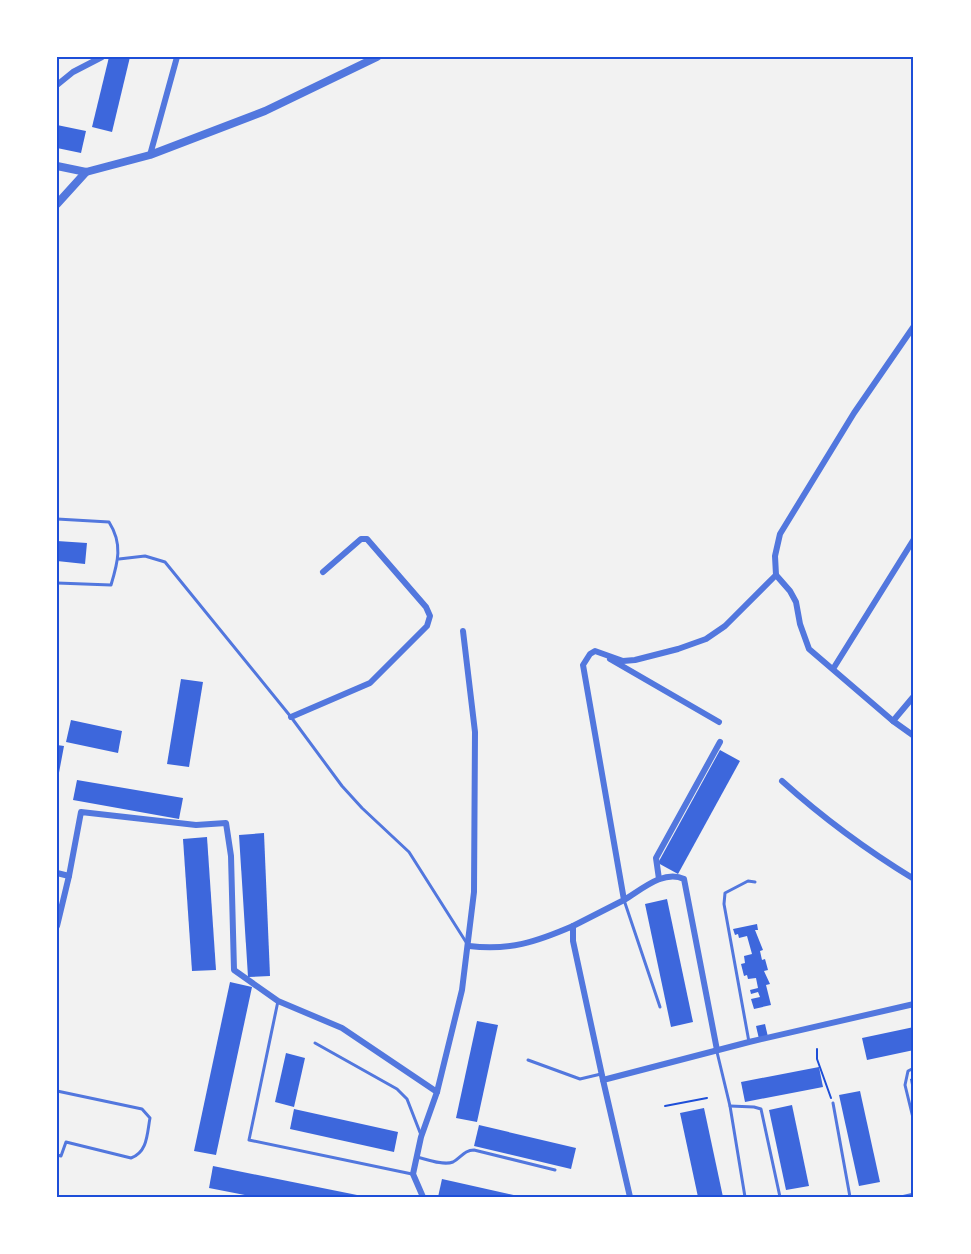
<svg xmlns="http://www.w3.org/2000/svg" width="971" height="1254" viewBox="0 0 971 1254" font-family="'Fira Sans',sans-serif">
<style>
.building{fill:#3d67dc}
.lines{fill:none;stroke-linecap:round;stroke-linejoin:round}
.path{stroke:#1d4ed8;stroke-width:2}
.service{stroke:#5277de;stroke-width:3}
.minor{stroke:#5277de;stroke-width:6}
.tertiary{stroke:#5277de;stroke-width:8}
.neatline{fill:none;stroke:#1d4ed8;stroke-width:2}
</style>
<rect width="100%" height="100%" fill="#f2f2f2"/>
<g class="building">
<polygon points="109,57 130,57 112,132 92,127"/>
<polygon points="57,125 86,131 81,153 57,148"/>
<polygon points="57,541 87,543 85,564 57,561"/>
<polygon points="181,679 203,682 189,767 167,764"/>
<polygon points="71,720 122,731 118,753 66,742"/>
<polygon points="57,745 64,746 58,778 57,778"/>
<polygon points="720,750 740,761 678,874 658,863"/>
<polygon points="77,780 183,798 179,819 73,800"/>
<polygon points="264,833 270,976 248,977 239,835"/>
<polygon points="207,837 216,970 192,971 183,839"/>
<polygon points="667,899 693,1022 671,1027 645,904"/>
<polygon points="757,924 758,930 755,930 763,950 760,951 762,960 765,959 768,970 764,971 770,984 766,985 771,1005 754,1009 751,999 760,997 758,992 751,994 750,990 758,988 756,978 748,979 747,975 744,976 741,964 745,963 744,956 752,954 747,936 739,938 738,934 735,935 733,929"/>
<polygon points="230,982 252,987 216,1155 194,1151"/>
<polygon points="477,1021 498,1025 477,1122 456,1118"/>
<polygon points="765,1024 768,1037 759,1039 756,1026"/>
<polygon points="914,1027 914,1050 867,1060 862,1038"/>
<polygon points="286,1053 305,1058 294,1107 275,1102"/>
<polygon points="819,1067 823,1087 745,1102 741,1082"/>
<polygon points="914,1078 914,1096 913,1096 910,1079"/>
<polygon points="860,1091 880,1182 859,1186 839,1095"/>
<polygon points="792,1105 809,1186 786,1190 769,1110"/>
<polygon points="704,1108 723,1197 698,1197 680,1113"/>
<polygon points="294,1109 398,1132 394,1152 290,1129"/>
<polygon points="479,1125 576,1148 571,1169 474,1146"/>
<polygon points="213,1166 362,1196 362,1197 255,1197 209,1188"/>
<polygon points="442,1179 518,1196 518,1197 438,1197"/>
</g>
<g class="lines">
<g class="path">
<polyline points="817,1049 817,1059 831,1098"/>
<polyline points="665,1106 707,1098"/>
</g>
<g class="service">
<path d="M57,519L109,522C123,544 118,562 111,585L57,583"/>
<polyline points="119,559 145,556 165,562 291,717 342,786 362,808 409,852 466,942"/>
<polyline points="624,900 660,1007"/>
<polyline points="278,1001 249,1140 412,1174"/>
<polyline points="749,1042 724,904 725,893 748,881 755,882"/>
<polyline points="315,1043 397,1089 407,1099 421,1135"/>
<polyline points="717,1052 730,1106 745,1197"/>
<polyline points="528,1060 580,1079 601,1074"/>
<polyline points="914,1068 908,1071 905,1085 914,1122"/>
<path d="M57,1091L142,1109L150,1118C147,1133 148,1152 131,1158L66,1142L61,1156L57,1155"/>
<polyline points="833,1103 850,1197"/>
<polyline points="730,1106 754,1107 761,1109 780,1197"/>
<path d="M417,1157C426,1159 443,1166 453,1162C461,1158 464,1150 474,1150L555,1170"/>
<polyline points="901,1197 914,1194"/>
</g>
<g class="minor">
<polyline points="57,85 73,72 102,57"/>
<polyline points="150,155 177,57"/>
<polyline points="776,575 790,591 796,602 800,624 809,649 893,721 914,736"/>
<polyline points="610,659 719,722"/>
<polyline points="833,669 914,539"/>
<polyline points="291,717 370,683 427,626 430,616 426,607 367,539 361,539 323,572"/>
<polyline points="893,721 914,696"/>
<path d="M782,781C822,817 868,851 914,879"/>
<polyline points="57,873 69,876"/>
<polyline points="659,879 656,858 720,742"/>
<path d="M624,900C641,890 664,869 684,879L717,1050"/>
<polyline points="57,926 69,876 81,812 196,825 226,823 231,856 234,970 278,1001 342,1028 437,1092"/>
<polyline points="573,926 624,900 583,665 590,654 595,651 623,661 635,660 678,649 706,639 725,626 776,575 775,556 780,534 854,413 914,326"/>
<path d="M469,946C509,951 536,942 573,926V941L603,1080L749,1042L914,1004"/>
<polyline points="603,1080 630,1197"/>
<polyline points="423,1197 413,1174 421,1137 437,1092 462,990 474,892 475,732 463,631"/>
</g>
<g class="tertiary">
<polyline points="57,166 86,172 150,155 265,111 377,57"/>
<polyline points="57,204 86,172"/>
</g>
</g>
<rect width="971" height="1254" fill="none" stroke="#ffffff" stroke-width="117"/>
<rect x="58" y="58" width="854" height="1138" class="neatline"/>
</svg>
